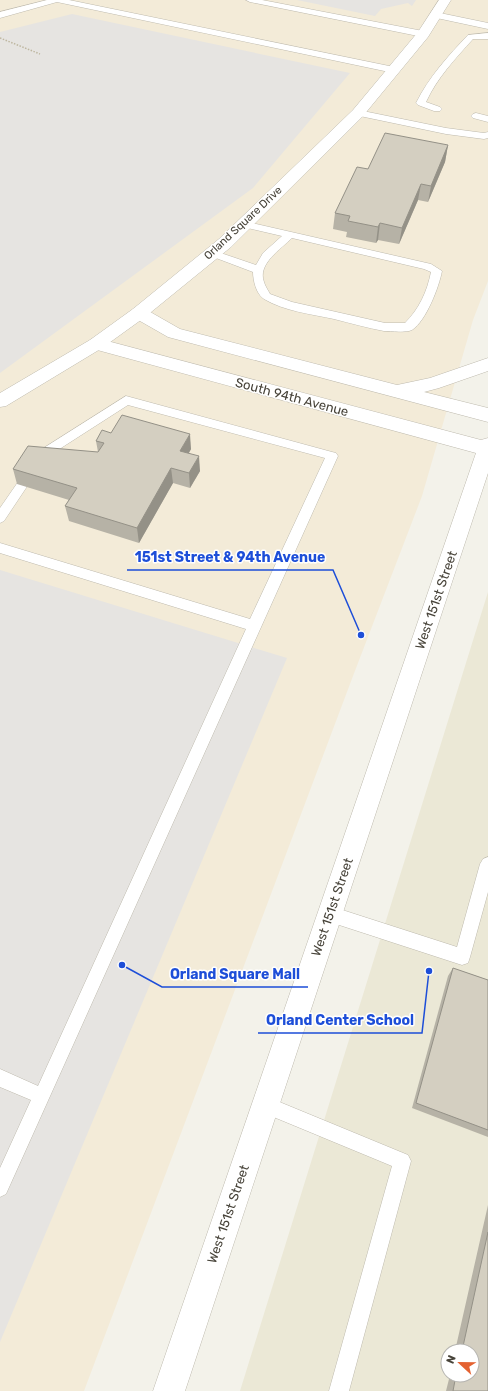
<svg xmlns="http://www.w3.org/2000/svg" width="488" height="1391" viewBox="0 0 488 1391" font-family="Rubik,sans-serif">
<style>
.commercial{fill:#f3ebd8}
.education{fill:#ebe8d6;fill-rule:evenodd}
.parking{fill:#e6e4e1}
.lines{fill:none;stroke-linecap:round;stroke-linejoin:round}
.service-casing{stroke:#bebaae;stroke-width:1}
.minor-casing{stroke:#bebaae;stroke-width:1}
.tertiary-casing{stroke:#bebaae;stroke-width:1}
.path{stroke:#beb7a0;stroke-width:1.5;stroke-dasharray:1.5 1.5;stroke-linecap:butt}
.service{fill:#fff;fill-rule:evenodd}
.minor{fill:#fff;fill-rule:evenodd}
.tertiary{fill:#fff;fill-rule:evenodd}
.wall{fill:#b6b2a6}
.shaded-wall{fill:#949187}
.building{fill:#d4cfc1;stroke:#949187}
.labels{text-anchor:middle;dominant-baseline:central;stroke-width:3;stroke-linejoin:round;paint-order:stroke}
.far-street-label{font-size:11px;fill:#474339;stroke:#fff}
.street-label{font-size:13px;fill:#474339;stroke:#fff}
.leader{fill:none;stroke:#1d4ed8;stroke-width:1.5}
.callout-dot{fill:#1d4ed8;stroke:#fff;stroke-width:1.5}
.callout-label{font-size:14px;text-anchor:middle;font-weight:bold;fill:#1d4ed8;stroke:#fff;stroke-width:3;stroke-linejoin:round;paint-order:stroke}
</style>
<rect width="100%" height="100%" fill="#f3f2ea"/>
<polygon class="commercial" points="0,0 488,0 488,281 473,320 422,496 353,676 84,1391 0,1391"/>
<path class="education" d="M488,592V1391H240ZM448,1351H472V1375H448Z"/>
<g class="parking">
<polygon points="297,0 416,0 412,6 408,3 381,9 375,16"/>
<polygon points="72,14 350,73 253,188 0,373 0,32"/>
<polygon points="0,570 287,658 0,1342"/>
</g>
<g class="lines">
<g class="service-casing">
<g id="service">
<polygon points="47,0 69,0 394,67 398,70 394,73 57,2 0,18 0,12"/>
<polygon points="246,0 262,0 423,31 427,34 423,37 250,2"/>
<polygon points="435,12 488,23 488,29 432,17 431,15"/>
<path d="M488,33V39H473C455,59 437,78 426,102L440,107L442,109L440,111H434L418,105L416,103C429,77 448,56 468,35Z"/>
<polygon points="358,110 446,128 484,133 488,132 488,138 484,139 446,134 355,115 353,113"/>
<polygon points="476,113 488,116 488,122 473,118 471,116 473,114"/>
<path d="M243,221L431,264L442,271C439,287 426,321 412,330C406,333 391,331 384,331C368,328 350,323 334,319C311,314 284,311 264,299C256,294 253,280 253,272L208,255L207,253L212,250L256,265L263,253L282,236L239,226L238,224L239,222ZM292,238L424,269L431,272C427,292 419,309 405,323H385L292,302L270,294C268,290 265,286 264,282C257,264 281,249 292,238Z"/>
<path d="M126,396L332,452L336,453L338,456L6,1194L0,1197V1168L31,1100L0,1087V1069L38,1086L246,629L0,553V543L250,619L325,458L128,405L47,457C44,463 42,465 35,463L33,460L39,451Z"/>
<polygon points="22,480 26,482 28,485 4,521 0,523 0,508 18,482"/>
<polygon points="488,857 488,892 470,957 468,963 462,965 330,922 324,919 322,914 324,909 330,906 457,947 480,864 483,859"/>
<polygon points="265,1096 408,1155 411,1161 349,1391 329,1391 392,1166 259,1111 256,1105 259,1099"/>
</g>
</g>
<g class="minor-casing">
<polygon id="minor" points="439,0 451,0 428,37 363,116 231,247 145,317 102,348 6,406 0,407 0,393 90,340 133,309 219,239 353,110 418,32"/>
</g>
<g class="tertiary-casing">
<g id="tertiary">
<polygon points="139,307 145,309 180,329 397,385 430,378 488,358 488,371 439,388 424,392 488,408 488,422 168,337 133,317 130,313 133,309"/>
<polygon points="96,338 481,440 488,438 488,473 185,1391 153,1391 476,453 90,348 87,344 90,340"/>
</g>
</g>
<polyline class="path" points="0,38 40,54"/>
<use href="#service" class="service"/>
<use href="#minor" class="minor"/>
<use href="#tertiary" class="tertiary"/>
</g>
<g class="wall">
<polygon points="448,145 445,162 428,202 418,200 399,244 378,240 376,243 346,237 347,232 333,229 335,213 368,169"/>
<polygon points="111,433 191,449 189,453 200,471 190,488 173,483 139,543 69,521 65,506 69,500 17,484 13,469 98,452 96,441"/>
<polygon points="453,968 488,980 488,1137 412,1108 448,976"/>
<polygon points="488,1205 488,1391 446,1391 450,1375 472,1375 472,1351 455,1351"/>
</g>
<g class="shaded-wall">
<polygon points="448,145 445,162 428,202 431,186"/>
<polygon points="421,184 418,200 399,244 402,228"/>
<polygon points="380,223 378,240 376,243 378,227"/>
<polygon points="190,434 191,449 181,466 180,451"/>
<polygon points="199,456 200,471 190,488 189,473"/>
<polygon points="171,468 173,483 139,543 137,528"/>
</g>
<g class="building">
<polygon points="385,133 448,145 431,186 421,184 402,228 380,223 378,227 348,221 350,216 335,213 357,167 368,169"/>
<polygon points="122,415 190,434 180,451 199,456 189,473 171,468 137,528 65,506 77,488 13,469 28,446 98,452 104,443 96,441 102,430 111,433"/>
<polygon points="453,968 488,980 488,1130 416,1103"/>
<polygon points="488,1232 488,1391 453,1391 456,1375 472,1375 472,1351 462,1351"/>
</g>
<g class="labels">
<g class="far-street-label">
<text transform="translate(243 223) rotate(-43)">Orland Square Drive</text>
</g>
<g class="street-label">
<text transform="translate(292 397) rotate(15)">South 94th Avenue</text>
<text transform="translate(436 600) rotate(-71)">West 151st Street</text>
<text transform="translate(332 907) rotate(-71)">West 151st Street</text>
<text transform="translate(228 1214) rotate(-71)">West 151st Street</text>
</g>
</g>
<path class="leader" d="M361 635L333 570H127M122 965L162 987H308M429 971L422 1033H258"/>
<g class="callout-dot">
<circle cx="361" cy="635" r="4"/>
<circle cx="122" cy="965" r="4"/>
<circle cx="429" cy="971" r="4"/>
</g>
<g class="callout-label">
<text x="230" y="562">151st Street &amp; 94th Avenue</text>
<text x="235" y="979">Orland Square Mall</text>
<text x="340" y="1025">Orland Center School</text>
</g>
<g transform="translate(460 1363) rotate(292)"><circle r="19" fill="#ffffff" stroke="#b5b4b0"/>
<path d="M0-3L7 15L0 10L-7 15Z" fill="#e46231"/>
<text y="-6" font-size="11" font-weight="bold" text-anchor="middle" fill="#474339">N</text>
</g>
</svg>
